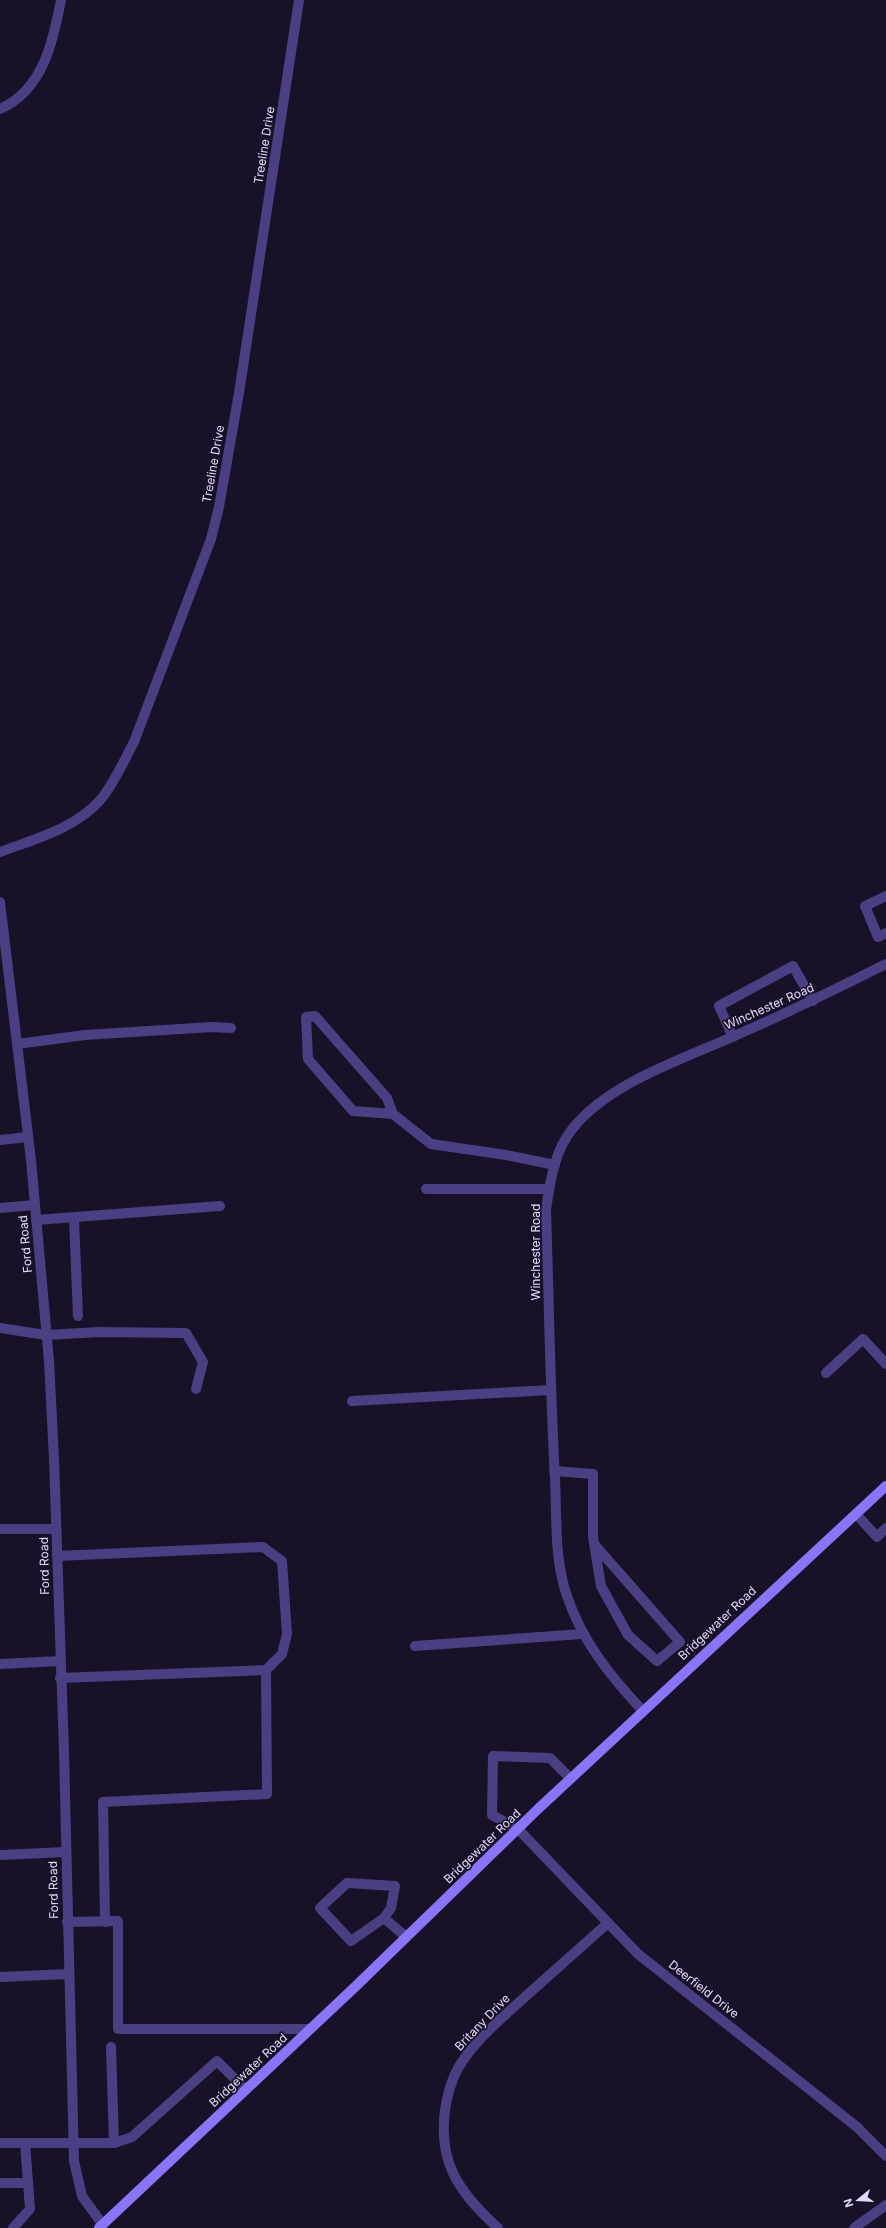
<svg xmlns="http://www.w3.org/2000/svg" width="886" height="2228" viewBox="0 0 886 2228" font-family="Inter,sans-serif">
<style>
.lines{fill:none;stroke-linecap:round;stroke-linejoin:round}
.service{stroke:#4b3f84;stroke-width:10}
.minor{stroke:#4b3f84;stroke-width:10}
.secondary{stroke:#8a75f9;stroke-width:10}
.labels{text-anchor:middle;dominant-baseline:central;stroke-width:3.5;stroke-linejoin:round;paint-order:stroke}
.street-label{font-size:12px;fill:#e3dafd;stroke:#181128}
</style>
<rect width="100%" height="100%" fill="#181128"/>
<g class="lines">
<g class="service">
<polyline points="886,896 865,906 878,937 886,933"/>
<polyline points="733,1037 719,1006 793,966 813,1001"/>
<polyline points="17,1044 85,1035 212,1027 231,1028"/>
<polyline points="393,1114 353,1111 308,1059 306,1017 315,1016 387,1098 393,1114 431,1144 506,1155 555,1165"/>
<polyline points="0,1140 28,1137"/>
<polyline points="426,1189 549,1189"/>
<polyline points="0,1208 35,1205"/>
<polyline points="74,1218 78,1316"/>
<polyline points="36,1220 220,1206"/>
<polyline points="0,1328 46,1335 99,1332 186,1333 203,1362 196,1389"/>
<polyline points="826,1373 863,1339 886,1364"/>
<polyline points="352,1401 551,1390"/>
<polyline points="554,1471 593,1474 593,1537 601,1586 628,1635 657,1661 680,1642 594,1544"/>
<polyline points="856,1514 877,1537 886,1528"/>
<polyline points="0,1529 56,1529"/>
<polyline points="57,1556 263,1547 282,1561 287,1634 282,1654 266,1670"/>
<polyline points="415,1646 582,1634"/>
<polyline points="0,1664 60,1661"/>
<polyline points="60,1678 266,1670 267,1794 103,1802 105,1922"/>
<polyline points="518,1829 492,1815 493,1756 550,1758 570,1778"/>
<polyline points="0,1855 66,1852"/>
<polyline points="384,1918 391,1908 395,1886 347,1883 320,1908 351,1941 384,1918 406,1937"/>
<polyline points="67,1922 118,1921 118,2029 310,2029"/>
<polyline points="0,1977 69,1974"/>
<polyline points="111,2047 114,2143"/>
<polyline points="0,2143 25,2143"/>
<polyline points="0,2183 28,2183"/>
<polyline points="13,2228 30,2209 25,2143 114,2143 132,2137 217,2061 246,2090"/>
</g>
<g class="minor">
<path d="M0,109C43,90 53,42 61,0"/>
<path d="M0,852C35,839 77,828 102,798C115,781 124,761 134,742L211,539L219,507L239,393L299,0"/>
<polyline points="0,902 31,1160 49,1361 54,1459 64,1752 74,2161 82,2196 103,2225"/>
<path d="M643,1711C610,1676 582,1641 567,1596C554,1559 557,1518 555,1479C550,1390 549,1300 546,1210C550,1182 554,1151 573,1128C611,1081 687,1058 741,1033C790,1012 838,988 886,964"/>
<polyline points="518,1829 638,1954 857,2127 886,2156"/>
<path d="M498,2228C458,2192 436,2160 446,2104C449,2088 454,2072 464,2059C481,2035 504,2016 526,1996C553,1972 580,1948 608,1923"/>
<polyline points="854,2228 886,2205"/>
</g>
<polyline class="secondary" points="99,2228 356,1986 538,1809 886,1486"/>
</g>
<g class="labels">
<g class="street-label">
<text transform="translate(264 145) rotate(-81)">Treeline Drive</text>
<text transform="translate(213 464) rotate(-80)">Treeline Drive</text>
<text transform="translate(769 1006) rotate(-24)">Winchester Road</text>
<text transform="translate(25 1244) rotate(-95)">Ford Road</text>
<text transform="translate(535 1252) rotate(-90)">Winchester Road</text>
<text transform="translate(44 1566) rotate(-91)">Ford Road</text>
<text transform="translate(717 1623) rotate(-43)">Bridgewater Road</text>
<text transform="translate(482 1846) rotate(-44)">Bridgewater Road</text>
<text transform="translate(53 1890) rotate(-91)">Ford Road</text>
<text transform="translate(704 1989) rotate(38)">Deerfield Drive</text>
<text transform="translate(482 2022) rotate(-46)">Britany Drive</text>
<text transform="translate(248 2070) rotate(-43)">Bridgewater Road</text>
</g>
</g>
<g transform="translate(858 2200) rotate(252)" stroke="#181128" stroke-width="3" paint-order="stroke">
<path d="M0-3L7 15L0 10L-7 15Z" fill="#e3dafd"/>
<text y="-6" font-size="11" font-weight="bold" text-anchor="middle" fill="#e3dafd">N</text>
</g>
</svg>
